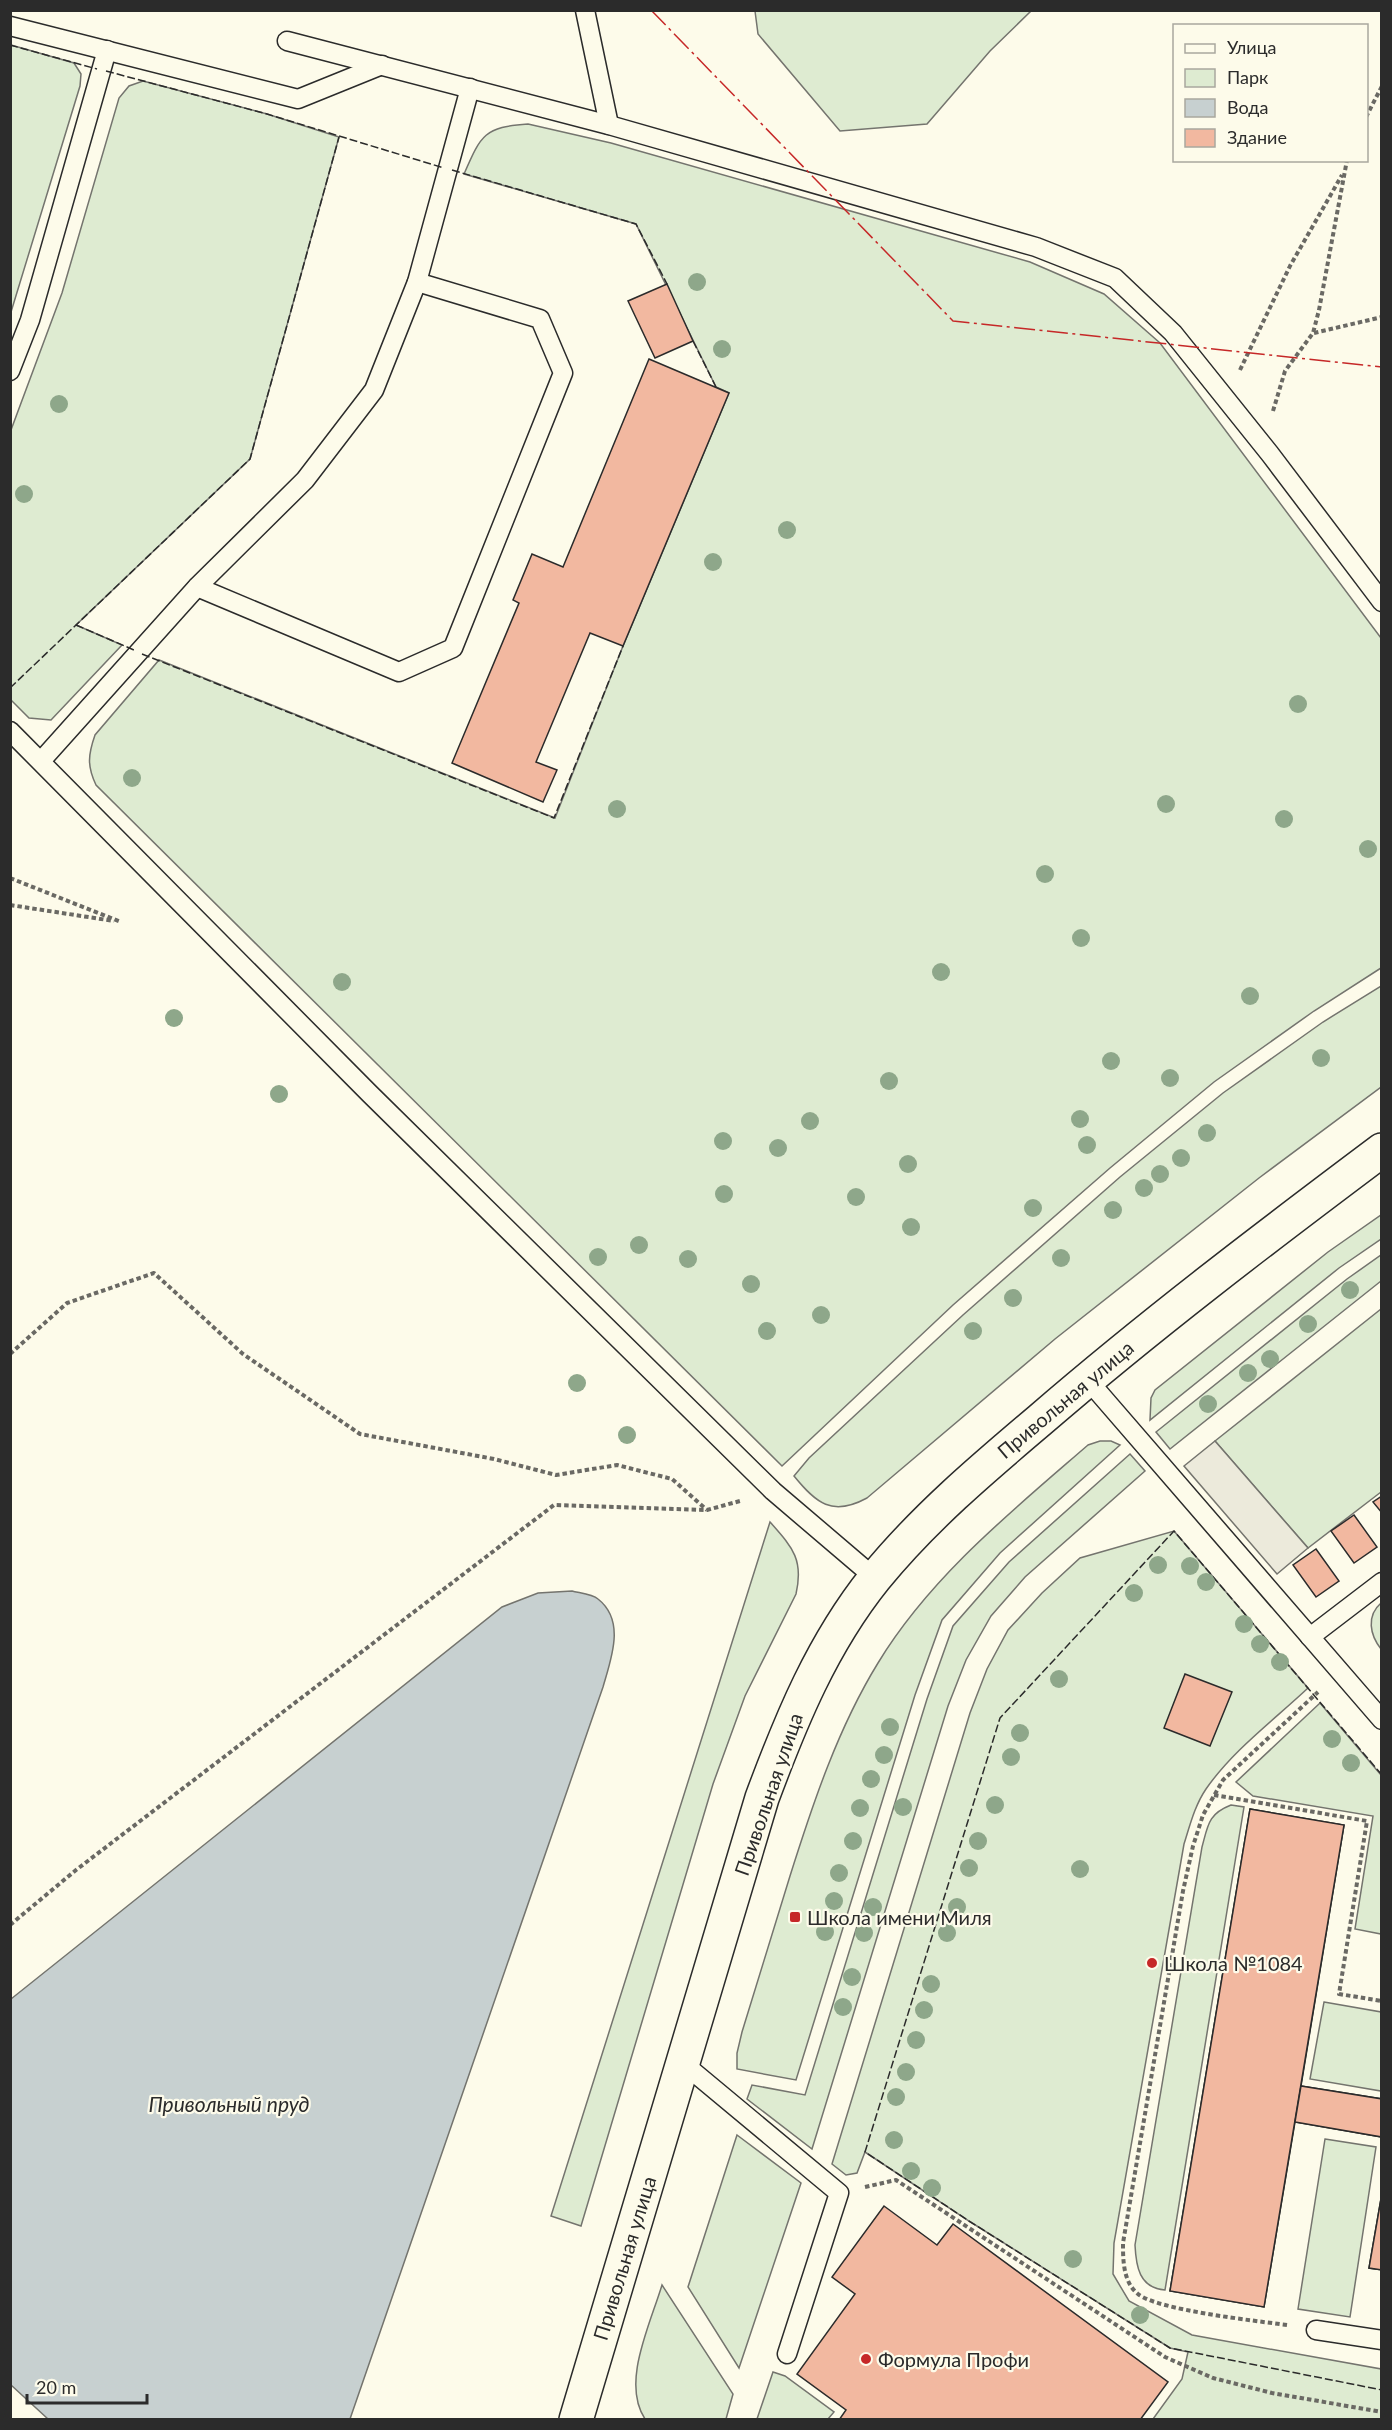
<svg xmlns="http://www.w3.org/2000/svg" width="1392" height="2430" viewBox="0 0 1392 2430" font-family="Lato,sans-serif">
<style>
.green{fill:#deebd1;stroke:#74746e;stroke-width:1.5}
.parking{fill:#eceadb;stroke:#74746e;stroke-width:1.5}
.water{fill:#c7d0d0;stroke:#74746e;stroke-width:1.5}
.building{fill:#f2b8a0;stroke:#2b2b2b;stroke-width:1.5}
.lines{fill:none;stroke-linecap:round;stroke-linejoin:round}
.service-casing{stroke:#2b2b2b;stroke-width:21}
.secondary-casing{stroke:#2b2b2b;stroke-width:36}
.path{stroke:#6a6964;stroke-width:4;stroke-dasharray:4.5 3;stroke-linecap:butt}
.service{stroke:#fdfbea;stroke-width:18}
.secondary{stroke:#fdfbea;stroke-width:33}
.fence{stroke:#2b2b2b;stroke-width:1.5;stroke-dasharray:8 3;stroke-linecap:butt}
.power{stroke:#c62828;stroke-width:1.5;stroke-dasharray:21 4.5 3 4.5;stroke-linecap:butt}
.tree{fill:#8ea78a}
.poi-dot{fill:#c62828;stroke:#fdfbea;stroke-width:2}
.labels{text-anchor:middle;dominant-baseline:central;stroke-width:4.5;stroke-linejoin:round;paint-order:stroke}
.street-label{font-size:20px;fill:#2b2b2b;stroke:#fdfbea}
.poi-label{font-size:20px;fill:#2b2b2b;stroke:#fdfbea;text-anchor:start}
.water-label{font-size:21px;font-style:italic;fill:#2b2b2b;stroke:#fdfbea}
</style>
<rect width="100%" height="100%" fill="#fdfbea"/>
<g class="green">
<polygon points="755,11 755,10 1031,11 990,51 927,124 840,131 758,34"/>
<polygon points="11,45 74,63 81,74 80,86 11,312"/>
<polygon points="143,81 267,114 339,137 250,459 76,625 122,645 51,720 29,718 11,700 11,430 62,293 119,98 129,86"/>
<path d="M528,124L611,143L1030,262L1104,294L1160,343L1381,638V968L1314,1011L1214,1082L1110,1168L953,1305L782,1466L96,785C87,766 88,755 95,735L159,660L555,818L623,646L729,393L716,387L636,224L464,174C481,135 484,127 528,124Z"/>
<path d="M1381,986V1087L1259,1178L1055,1339L867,1498C832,1517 816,1503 794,1476L809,1458L963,1315L1120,1177L1223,1093L1323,1022Z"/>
<polygon points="1381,1215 1381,1239 1339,1268 1150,1420 1151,1398 1155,1390 1328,1252"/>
<polygon points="1381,1255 1381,1281 1170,1449 1156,1432 1347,1279"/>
<polygon points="1381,1309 1381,1492 1308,1548 1215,1441"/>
<path d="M1100,1441H1111L1120,1445L1000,1553L942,1620L915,1695L796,2080L737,2069V2053L742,2032C758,1980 774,1928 790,1876C813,1803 838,1728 878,1663C930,1577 1013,1510 1088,1445Z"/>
<polygon points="1130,1454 1145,1471 1025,1577 991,1616 966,1660 948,1706 812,2149 747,2099 752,2085 805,2095 927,1699 953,1626 1009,1562"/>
<path d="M770,1522C792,1547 804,1559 796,1594L745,1696L713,1784L581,2226L551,2216Z"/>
<path d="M1174,1531L1308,1688C1274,1720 1233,1750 1206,1789C1195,1805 1190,1825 1184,1844L1114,2243L1113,2274L1129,2301L1192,2335L1381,2369V2419H1153L1182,2379L1188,2352L1170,2348L969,2221L865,2152L857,2173L846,2175L832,2164L970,1713L987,1669L1008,1630L1042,1593L1080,1558Z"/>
<path d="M1381,1603V1649C1370,1635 1366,1616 1381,1603Z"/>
<polygon points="1320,1703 1381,1775 1381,1934 1355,1929 1373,1816 1253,1796 1236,1782"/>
<path d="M1231,1805L1244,1807L1165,2290C1139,2288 1136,2266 1135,2245L1202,1847C1208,1825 1208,1814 1231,1805Z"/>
<polygon points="1324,2002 1381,2012 1381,2091 1310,2079"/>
<polygon points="737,2135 801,2183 739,2368 688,2287"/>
<polygon points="1325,2139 1376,2147 1350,2317 1298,2309"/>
<path d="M662,2285L733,2394L726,2419H645C621,2383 650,2325 662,2285Z"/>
<polygon points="773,2372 785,2376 834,2412 828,2419 757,2419"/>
</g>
<polygon class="parking" points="1215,1441 1308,1548 1277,1574 1184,1466"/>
<path class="water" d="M572,1591C579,1593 592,1594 598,1599C626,1621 611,1659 603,1687L350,2419H48L11,2385V1999L502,1607L538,1593Z"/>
<g class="building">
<polygon points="667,284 693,341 655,358 628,301"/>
<polygon points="649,359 729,393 623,646 590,633 536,762 557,770 543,802 452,763 519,603 513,600 532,554 563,567"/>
<polygon points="1382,1496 1382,1513 1373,1502"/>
<polygon points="1354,1515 1377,1547 1354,1563 1331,1531"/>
<polygon points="1316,1549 1339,1581 1316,1597 1293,1565"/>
<polygon points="1185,1674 1232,1692 1210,1746 1164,1728"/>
<polygon points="1250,1809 1344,1825 1301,2086 1382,2099 1382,2137 1295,2122 1264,2307 1170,2291"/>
<polygon points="1250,1809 1344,1825 1264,2307 1170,2291"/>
<polygon points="1301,2086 1382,2099 1382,2137 1295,2122"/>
<polygon points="1382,2193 1382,2270 1369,2268"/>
<polygon points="1382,2193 1382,2270 1369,2268"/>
<polygon points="884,2206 937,2245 953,2224 1168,2382 1140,2420 839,2420 846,2410 797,2374 855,2294 832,2277"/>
</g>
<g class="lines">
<g class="service-casing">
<g id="service">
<polyline points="585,10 609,125"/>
<polyline points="10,26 298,99 382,65"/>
<polyline points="287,41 609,125 1036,247 1115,278 1173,333 1270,454 1382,602"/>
<polyline points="10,371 30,320 107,50"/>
<polyline points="197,587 399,672 453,648 563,373 540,319 417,282"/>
<polyline points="10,731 370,1094 773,1491 875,1578"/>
<polyline points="41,761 197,587 305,480 374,390 417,282 470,88"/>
<polyline points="1087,1379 1382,1720"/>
<polyline points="1310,1637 1382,1582"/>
<polyline points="684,2064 839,2193 787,2354"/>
<polyline points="1316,2330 1382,2340"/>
</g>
</g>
<g class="secondary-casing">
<path id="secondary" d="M576,2420L762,1798C791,1720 822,1644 875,1578C923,1519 982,1469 1040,1420C1150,1325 1266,1237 1382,1150"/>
</g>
<g class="path">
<polyline points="1366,117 1382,86"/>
<polyline points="1314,333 1382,317"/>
<polyline points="1240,370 1290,266 1342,175"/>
<polyline points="1273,411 1285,371 1313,333 1319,310 1347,160"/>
<polyline points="10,878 121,922"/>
<polyline points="10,905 114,921"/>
<polyline points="10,1354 67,1303 154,1273 243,1354 360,1434 494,1459 556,1475 617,1465 672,1479 707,1510"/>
<polyline points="1214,1795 1367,1821 1339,1994 1382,2001"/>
<polyline points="10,1925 76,1870 554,1505 707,1510 740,1501"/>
<polyline points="865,2187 896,2180 1165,2357 1213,2378 1272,2393 1382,2412"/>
<path d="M1287,2325C1257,2321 1157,2310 1138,2294C1123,2282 1123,2260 1123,2243L1183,1891L1193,1846L1203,1815L1223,1780L1318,1692"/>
</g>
<use href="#service" class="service"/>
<use href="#secondary" class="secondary"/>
<g class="fence">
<polyline points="10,45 97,69"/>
<polyline points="106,71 267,114 444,168"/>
<polyline points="452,170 636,224 667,284"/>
<polyline points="693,341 716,387"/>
<polyline points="76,625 134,650"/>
<polyline points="142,654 554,818 623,646"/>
<polyline points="10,688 250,459 339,137"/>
<polyline points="1382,1775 1174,1531 1000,1718 865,2152 969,2221 1170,2348 1382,2390"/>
</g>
<polyline class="power" points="651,10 953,321 1382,367"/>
</g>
<g class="tree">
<circle cx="697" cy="282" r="9"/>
<circle cx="722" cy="349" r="9"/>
<circle cx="59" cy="404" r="9"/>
<circle cx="24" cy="494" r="9"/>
<circle cx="787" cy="530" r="9"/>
<circle cx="713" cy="562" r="9"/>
<circle cx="1298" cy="704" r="9"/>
<circle cx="132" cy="778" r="9"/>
<circle cx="1166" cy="804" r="9"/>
<circle cx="617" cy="809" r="9"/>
<circle cx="1284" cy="819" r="9"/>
<circle cx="1368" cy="849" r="9"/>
<circle cx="1045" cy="874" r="9"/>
<circle cx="1081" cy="938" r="9"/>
<circle cx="941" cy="972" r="9"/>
<circle cx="342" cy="982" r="9"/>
<circle cx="1250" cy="996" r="9"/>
<circle cx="174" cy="1018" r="9"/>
<circle cx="1321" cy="1058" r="9"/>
<circle cx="1111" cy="1061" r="9"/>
<circle cx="1170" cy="1078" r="9"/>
<circle cx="889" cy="1081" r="9"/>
<circle cx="279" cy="1094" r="9"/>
<circle cx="1080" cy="1119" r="9"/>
<circle cx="810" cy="1121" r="9"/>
<circle cx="1207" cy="1133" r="9"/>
<circle cx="723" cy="1141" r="9"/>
<circle cx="1087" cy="1145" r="9"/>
<circle cx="778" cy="1148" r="9"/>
<circle cx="1181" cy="1158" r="9"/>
<circle cx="908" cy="1164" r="9"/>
<circle cx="1160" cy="1174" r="9"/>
<circle cx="1144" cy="1188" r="9"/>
<circle cx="724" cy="1194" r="9"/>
<circle cx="856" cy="1197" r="9"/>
<circle cx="1033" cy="1208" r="9"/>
<circle cx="1113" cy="1210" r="9"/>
<circle cx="911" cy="1227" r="9"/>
<circle cx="639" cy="1245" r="9"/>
<circle cx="598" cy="1257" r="9"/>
<circle cx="1061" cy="1258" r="9"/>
<circle cx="688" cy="1259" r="9"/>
<circle cx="751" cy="1284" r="9"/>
<circle cx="1350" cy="1290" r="9"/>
<circle cx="1013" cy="1298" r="9"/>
<circle cx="821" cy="1315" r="9"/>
<circle cx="1308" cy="1324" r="9"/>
<circle cx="767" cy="1331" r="9"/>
<circle cx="973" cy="1331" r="9"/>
<circle cx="1270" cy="1359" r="9"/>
<circle cx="1248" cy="1373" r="9"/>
<circle cx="577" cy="1383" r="9"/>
<circle cx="1208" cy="1404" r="9"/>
<circle cx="627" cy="1435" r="9"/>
<circle cx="1158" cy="1565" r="9"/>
<circle cx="1190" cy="1566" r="9"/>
<circle cx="1206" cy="1582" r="9"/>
<circle cx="1134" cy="1593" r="9"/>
<circle cx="1244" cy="1624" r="9"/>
<circle cx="1260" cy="1644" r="9"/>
<circle cx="1280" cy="1662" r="9"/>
<circle cx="1059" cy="1679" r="9"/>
<circle cx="890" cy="1727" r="9"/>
<circle cx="1020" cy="1733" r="9"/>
<circle cx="1332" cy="1739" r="9"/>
<circle cx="884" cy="1755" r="9"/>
<circle cx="1011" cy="1757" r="9"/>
<circle cx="1351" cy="1763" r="9"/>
<circle cx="871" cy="1779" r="9"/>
<circle cx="995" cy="1805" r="9"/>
<circle cx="903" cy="1807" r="9"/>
<circle cx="860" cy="1808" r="9"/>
<circle cx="853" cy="1841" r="9"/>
<circle cx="978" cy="1841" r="9"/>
<circle cx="969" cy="1868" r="9"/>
<circle cx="1080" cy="1869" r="9"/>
<circle cx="839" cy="1873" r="9"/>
<circle cx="834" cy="1901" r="9"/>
<circle cx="873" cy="1907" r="9"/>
<circle cx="957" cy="1907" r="9"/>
<circle cx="825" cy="1932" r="9"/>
<circle cx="864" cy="1933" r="9"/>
<circle cx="947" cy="1933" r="9"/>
<circle cx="852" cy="1977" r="9"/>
<circle cx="931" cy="1984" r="9"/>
<circle cx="843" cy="2007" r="9"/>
<circle cx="924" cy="2010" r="9"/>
<circle cx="916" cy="2040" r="9"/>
<circle cx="906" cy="2072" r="9"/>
<circle cx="896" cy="2097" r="9"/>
<circle cx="894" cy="2140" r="9"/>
<circle cx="911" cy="2171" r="9"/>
<circle cx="932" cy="2188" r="9"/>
<circle cx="1073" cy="2259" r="9"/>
<circle cx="1140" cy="2315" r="9"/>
</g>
<g class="poi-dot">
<rect x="789" y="1911" width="12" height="12" rx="3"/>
<circle cx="1152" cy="1963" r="6"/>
<circle cx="866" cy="2359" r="6"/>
</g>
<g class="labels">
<g class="street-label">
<text transform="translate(1065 1399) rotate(-40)">Привольная улица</text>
<text transform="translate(768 1794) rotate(-71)">Привольная улица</text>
<text transform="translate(624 2258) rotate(-73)">Привольная улица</text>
</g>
<g class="poi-label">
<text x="807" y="1917">Школа имени Миля</text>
<text x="1164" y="1963">Школа №1084</text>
<text x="878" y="2359">Формула Профи</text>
</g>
<g class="water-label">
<text x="229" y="2103">Привольный пруд</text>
</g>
</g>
<rect width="1392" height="2430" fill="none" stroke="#2b2b2b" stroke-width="24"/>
<rect x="1173" y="24" width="195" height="138" fill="#fdfbea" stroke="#a9a89e" stroke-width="1.5"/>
<rect x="1185" y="44" width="30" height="9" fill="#fdfbea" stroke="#a9a89e" stroke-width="1.5"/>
<text x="1227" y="54" font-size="18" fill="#2b2b2b">Улица</text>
<rect x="1185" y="69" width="30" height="18" fill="#deebd1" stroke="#a9a89e" stroke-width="1.5"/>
<text x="1227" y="84" font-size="18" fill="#2b2b2b">Парк</text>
<rect x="1185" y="99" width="30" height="18" fill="#c7d0d0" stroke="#a9a89e" stroke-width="1.5"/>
<text x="1227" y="114" font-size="18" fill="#2b2b2b">Вода</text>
<rect x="1185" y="129" width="30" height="18" fill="#f2b8a0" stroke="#a9a89e" stroke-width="1.5"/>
<text x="1227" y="144" font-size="18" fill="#2b2b2b">Здание</text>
<path d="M27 2394v9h120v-9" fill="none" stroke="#2b2b2b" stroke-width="3"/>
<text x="36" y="2394" font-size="18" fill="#2b2b2b" stroke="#fdfbea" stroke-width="4.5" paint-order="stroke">20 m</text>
</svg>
